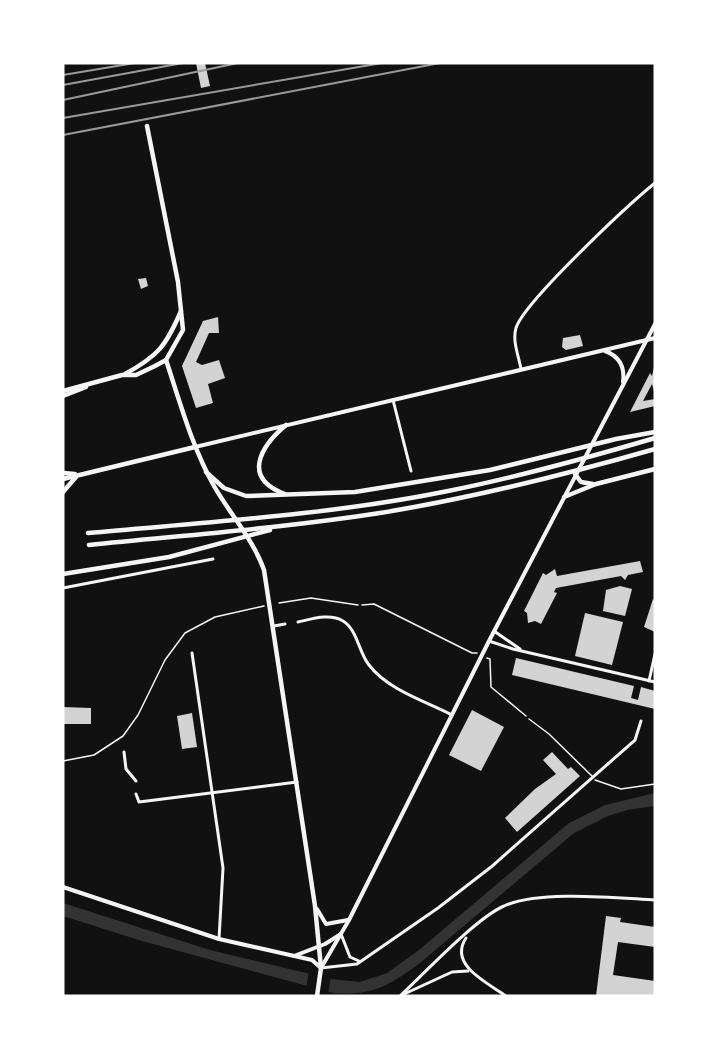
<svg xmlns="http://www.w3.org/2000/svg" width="718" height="1059" viewBox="0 0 718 1059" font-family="'Archivo Narrow',sans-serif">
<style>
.water{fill:#333}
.pier{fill:#111}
.building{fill:#d3d3d3}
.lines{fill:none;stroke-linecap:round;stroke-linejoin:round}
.path{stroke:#f5f5f5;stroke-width:1.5}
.service{stroke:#f5f5f5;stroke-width:1.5}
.minor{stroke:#f5f5f5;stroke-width:3}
.tertiary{stroke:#f5f5f5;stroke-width:4}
.secondary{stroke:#f5f5f5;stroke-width:4.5}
.primary{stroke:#f5f5f5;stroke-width:4.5}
.rail{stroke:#9a9a9a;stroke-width:2}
</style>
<rect width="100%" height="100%" fill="#111"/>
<path class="water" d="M655,793V806L627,810L608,816L574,833L420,963C389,986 372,996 333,993L142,941L63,916V903L210,950L331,979L360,982L387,973L419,950L569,823L605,805Z"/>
<polygon class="pier" points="309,971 331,976 328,995 306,989"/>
<g class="building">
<polygon points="196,63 205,63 210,86 201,88"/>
<polygon points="146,278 148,286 141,289 138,279"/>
<polygon points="218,317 219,333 209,333 196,362 202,365 219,360 225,378 208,384 213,403 196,408 182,366 203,321"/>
<polygon points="580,335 583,346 566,350 562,347 563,338"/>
<polygon points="655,363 655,395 652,384 643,401 655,399 655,406 630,412 650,373 652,376"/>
<polygon points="640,561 643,572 628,575 625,580 621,576 556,588 554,592 557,593 541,624 535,621 528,623 527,613 524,611 543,573 546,575 555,569 557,576"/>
<polygon points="620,586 632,589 625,616 603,611 606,590"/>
<polygon points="653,599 655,600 655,632 644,627"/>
<polygon points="585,613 623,622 612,665 575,656"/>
<polygon points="516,658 634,686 631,698 638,700 641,687 655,691 655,709 512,675"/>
<polygon points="63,707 91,708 91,724 63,724"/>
<polygon points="472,710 504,727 481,771 449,755"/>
<polygon points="192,713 197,747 182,749 177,716"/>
<polygon points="552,752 568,769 571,767 580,776 517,832 505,818 535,789 556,774 543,760"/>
<polygon points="606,916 621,918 620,922 655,927 655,947 618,942 613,975 655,981 655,996 596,996"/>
</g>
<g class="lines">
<g class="path">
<polyline points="362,605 374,604 472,653 477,653"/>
<polyline points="487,658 490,659 491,687 526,716"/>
<polyline points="63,761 94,755 123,736 138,715 165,660 185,633 215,617 264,606"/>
<polyline points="595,780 621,789 655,784"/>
</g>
<g class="service">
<polyline points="279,603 311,598 358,605"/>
<polyline points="529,719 549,734 593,777"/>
</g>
<g class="minor">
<path d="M521,369C519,357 512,341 516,328C524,302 629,204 655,183"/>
<polyline points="393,400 411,471"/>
<polyline points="63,588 213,559"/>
<path d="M298,622C312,619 330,613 343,621C357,629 359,653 369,665C388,690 425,701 452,715"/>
<polyline points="274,626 285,624"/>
<polyline points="494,631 520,649"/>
<polyline points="489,641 513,649 655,682"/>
<polyline points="192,653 223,868 219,939"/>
<polyline points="649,681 655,654"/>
<polyline points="124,752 126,769 136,781"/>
<polyline points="136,794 139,802 297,782"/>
<polyline points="341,934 350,957 359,961"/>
<path d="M466,938C448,965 488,983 506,996"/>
<polyline points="321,968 357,964 438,908 491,867 635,740 641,721"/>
<polyline points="402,995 452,972 468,971"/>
<path d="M400,996C425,973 476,918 504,906C539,890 616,898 655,900"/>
</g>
<g class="tertiary">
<path d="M605,351C619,356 625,367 623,382"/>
<polyline points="195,447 655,338"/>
<polyline points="63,887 219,939 312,960 321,968 349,920 489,641 655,324"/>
<polyline points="317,909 326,924 348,920"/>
<polyline points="294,956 325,944 341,934"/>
</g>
<g class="secondary">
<path d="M166,360C180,402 192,447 214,486C230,514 253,539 264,570L315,906L321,968L317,996"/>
<path d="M125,374C158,356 166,346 181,311"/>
<polyline points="63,391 122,375 136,375 155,366 166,360 183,330 178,282 147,126"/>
<polyline points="63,396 86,387"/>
<polyline points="63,473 75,474"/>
<polyline points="63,479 195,447"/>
<polyline points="63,492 76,477"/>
</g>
<g class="primary">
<polyline points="206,472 224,488 246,496 355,492 490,470 616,439 655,432"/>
<polyline points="575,474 581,482 593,484"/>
<path d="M285,494C241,478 261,446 286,425"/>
<polyline points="564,497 596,484 655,469"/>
<path d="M88,533C208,522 330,515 448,491C518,477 587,458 655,438"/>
<path d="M89,545C186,535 283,528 380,513C473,498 564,475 655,449"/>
<polyline points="63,574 169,557 270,530"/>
</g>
<g class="rail">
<polyline points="63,75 135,63"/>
<polyline points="63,85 183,63"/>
<polyline points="63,100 238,63"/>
<polyline points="63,118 382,63"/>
<polyline points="63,135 440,63"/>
</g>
</g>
<rect width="718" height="1059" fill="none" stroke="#ffffff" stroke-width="129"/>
</svg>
